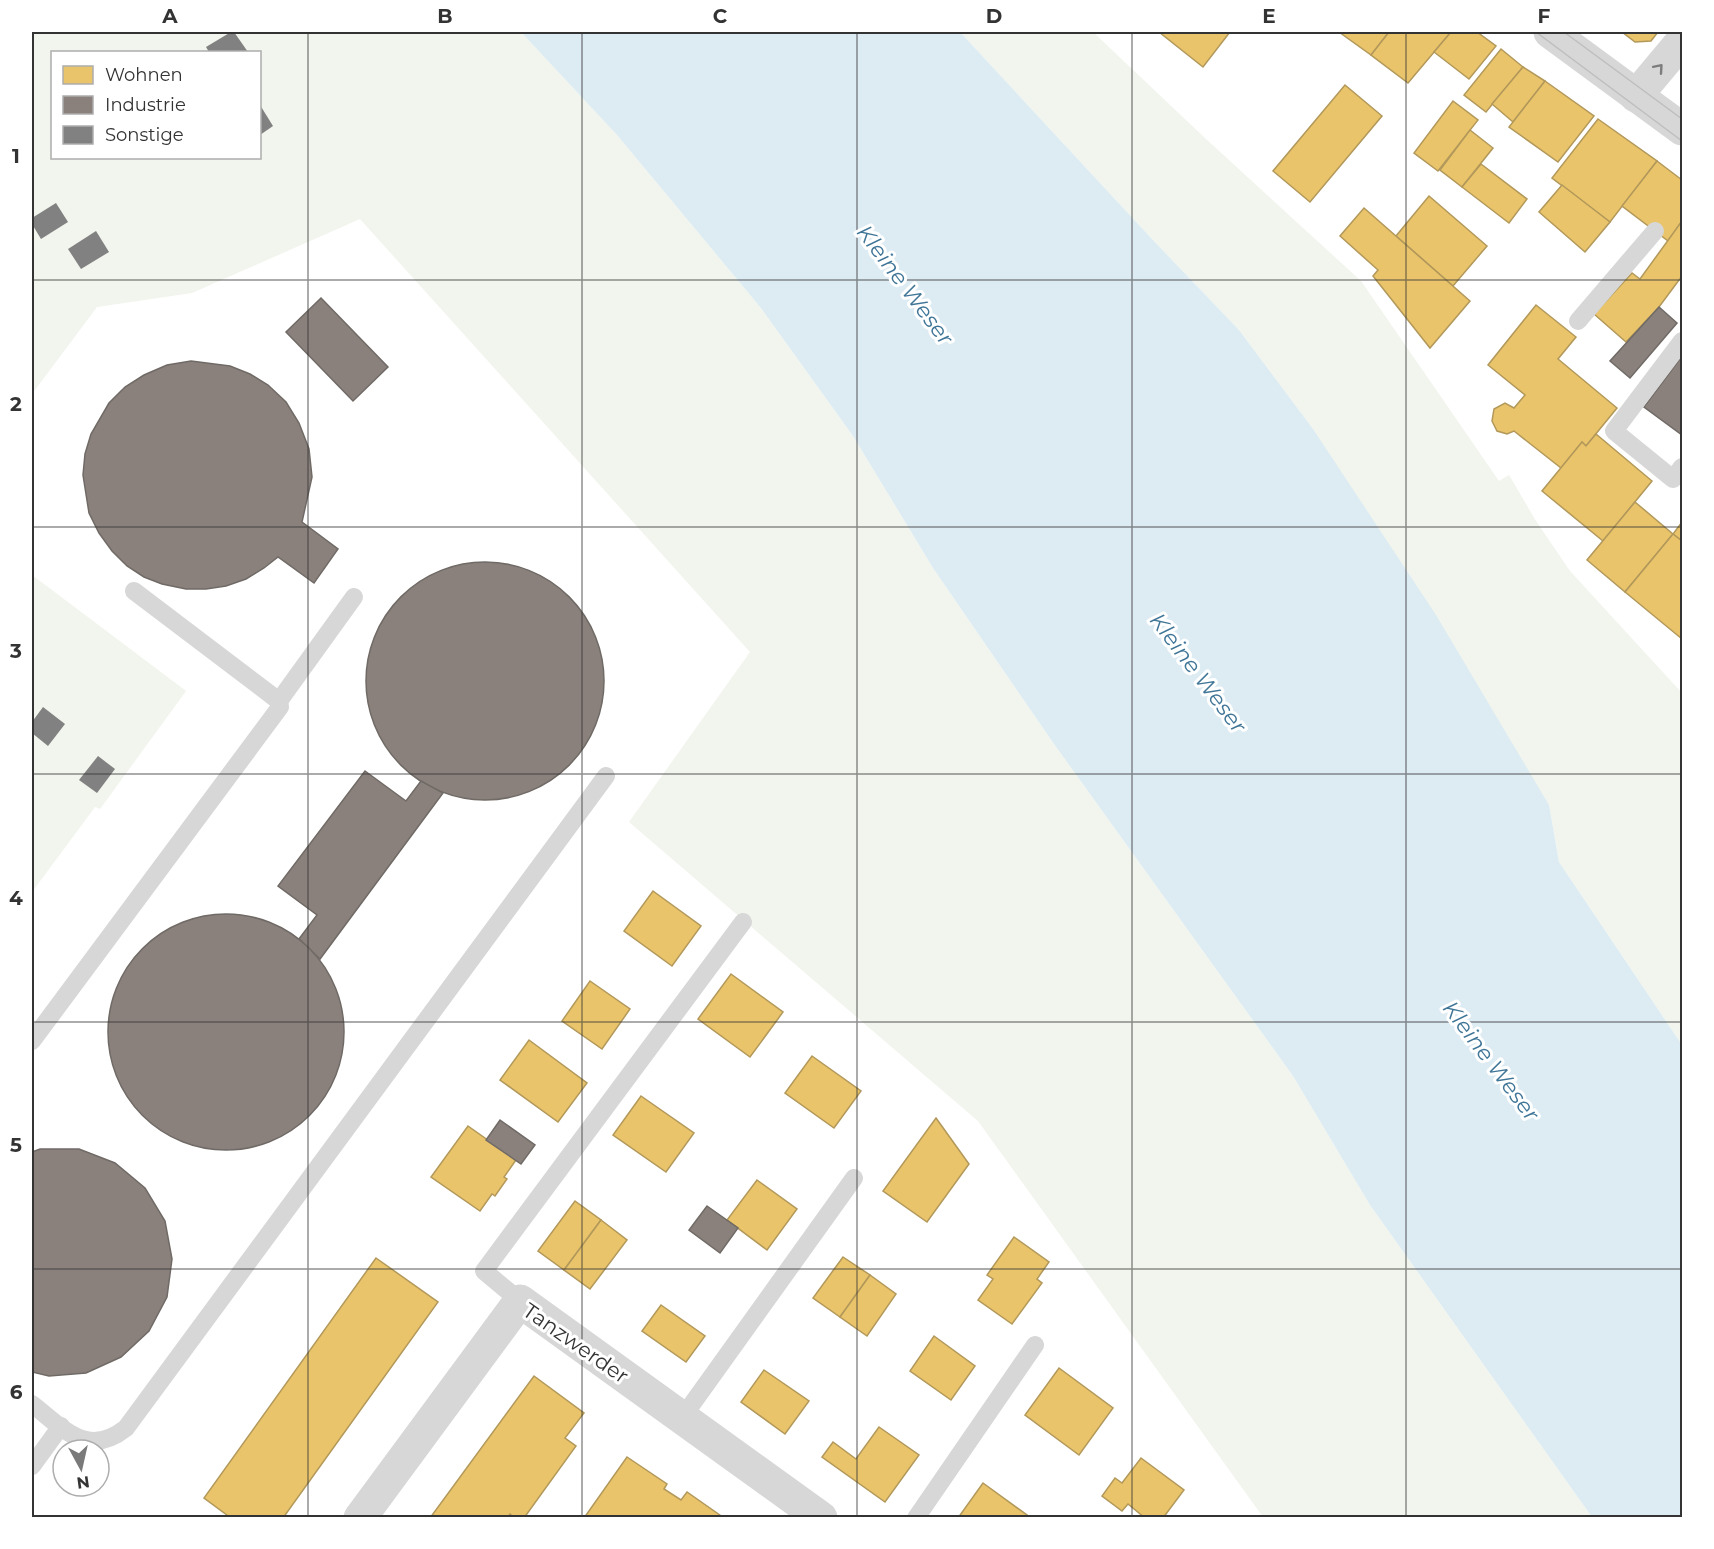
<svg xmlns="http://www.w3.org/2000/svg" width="1714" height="1549" viewBox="0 0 1714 1549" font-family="Montserrat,sans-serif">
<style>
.green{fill:#f1f5ed;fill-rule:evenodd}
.water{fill:#ddebf3}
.homes{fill:#e9c46a;stroke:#b2985a;stroke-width:1.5}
.industry{fill:#8a817c;stroke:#706a66;stroke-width:1.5}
.building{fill:#818181}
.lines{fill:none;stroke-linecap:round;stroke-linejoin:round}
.service{stroke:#d7d7d7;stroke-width:18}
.minor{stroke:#d7d7d7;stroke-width:33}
.tertiary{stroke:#d7d7d7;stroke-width:33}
.tram{stroke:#bebebe;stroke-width:1.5}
.oneway{stroke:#7d7d7d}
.grid{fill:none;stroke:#333;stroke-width:1.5;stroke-opacity:0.55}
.labels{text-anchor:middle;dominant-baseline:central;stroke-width:6;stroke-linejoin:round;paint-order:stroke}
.street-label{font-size:21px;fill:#333;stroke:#fff}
.water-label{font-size:22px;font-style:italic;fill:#3f7597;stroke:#fff}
.neatline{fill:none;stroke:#333;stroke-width:2}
.grid-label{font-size:20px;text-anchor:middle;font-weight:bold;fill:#333}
</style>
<rect width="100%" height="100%" fill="#fff"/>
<g class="green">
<path d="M32,32H521L617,135L761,308L853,436L933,568L1054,744L1293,1076L1370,1205L1592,1517H1263L978,1121L629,822L750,652L360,219L192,293L97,307L32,394ZM52,52H260V158H52Z"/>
<polygon points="960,32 1093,32 1206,139 1361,281 1499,481 1509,475 1536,521 1570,571 1682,693 1682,1045 1559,862 1549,805 1313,429 1239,330 1151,238"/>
<polygon points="32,575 186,691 100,809 95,807 32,892"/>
</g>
<polygon class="water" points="521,32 960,32 1151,238 1239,330 1313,429 1436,615 1549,805 1559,862 1682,1045 1682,1517 1592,1517 1370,1205 1293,1076 1054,744 933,568 853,436 761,308 617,135"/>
<g class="homes">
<polygon points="1159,32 1230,32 1203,67"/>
<polygon points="1339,32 1389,32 1371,55"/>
<polygon points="1389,32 1451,32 1408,83 1371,55"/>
<polygon points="1451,32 1477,32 1496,46 1469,79 1434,52"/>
<polygon points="1622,32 1658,32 1651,41 1635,42"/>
<polygon points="1501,49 1523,67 1486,112 1464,95"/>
<polygon points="1523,67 1545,81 1513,122 1492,104"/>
<polygon points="1545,81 1594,116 1558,162 1509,127"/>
<polygon points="1345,85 1382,116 1310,202 1273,171"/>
<polygon points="1453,101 1478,120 1438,171 1414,153"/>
<polygon points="1598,119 1657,161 1610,222 1552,178"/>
<polygon points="1470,130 1493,148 1462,187 1440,170"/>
<polygon points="1657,161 1682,180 1682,221 1668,241 1622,206"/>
<polygon points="1481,164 1527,199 1509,223 1462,187"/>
<polygon points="1562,185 1610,222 1585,252 1539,212"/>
<polygon points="1429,196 1487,246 1453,286 1396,236"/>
<polygon points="1364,208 1470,301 1430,348 1373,276 1378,270 1340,236"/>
<polygon points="1682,221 1682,276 1659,307 1626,342 1594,314 1632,273 1640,279"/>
<polygon points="1536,305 1576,337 1558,359 1617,408 1586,446 1582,442 1561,468 1514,431 1507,434 1497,431 1492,421 1494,409 1505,403 1514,408 1525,395 1488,365"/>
<polygon points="1596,434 1652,481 1603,541 1542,491 1582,442 1586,446"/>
<polygon points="1635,502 1673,534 1625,592 1587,560"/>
<polygon points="1682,522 1682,541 1673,534"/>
<polygon points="1673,534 1682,541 1682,639 1625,592"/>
<polygon points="653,891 701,926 672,966 624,931"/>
<polygon points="731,974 783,1012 750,1057 698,1019"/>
<polygon points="590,981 630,1009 602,1049 562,1021"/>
<polygon points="529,1040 587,1083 558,1122 500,1080"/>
<polygon points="812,1056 861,1091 834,1128 785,1093"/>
<polygon points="641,1096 694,1133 666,1172 613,1135"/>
<polygon points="936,1118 969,1164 927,1222 883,1191"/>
<polygon points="468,1126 516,1160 504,1177 507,1179 495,1196 492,1194 480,1211 431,1177"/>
<polygon points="757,1180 797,1209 767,1250 727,1220"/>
<polygon points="575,1201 601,1220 564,1270 538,1251"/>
<polygon points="601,1220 627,1240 590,1289 564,1270"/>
<polygon points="1014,1237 1049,1262 1037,1279 1042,1283 1012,1324 978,1300 993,1279 987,1275"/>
<polygon points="843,1257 870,1275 840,1317 813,1298"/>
<polygon points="376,1258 438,1302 283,1518 231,1518 204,1498"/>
<polygon points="870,1275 896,1294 867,1336 840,1317"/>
<polygon points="661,1305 705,1336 686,1362 642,1331"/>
<polygon points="934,1336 975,1366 951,1400 910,1371"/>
<polygon points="1059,1368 1113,1408 1079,1455 1025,1415"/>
<polygon points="764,1370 809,1401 785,1434 741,1402"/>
<polygon points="534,1376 584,1413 565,1438 576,1446 524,1518 515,1518 510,1514 507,1518 430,1518"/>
<polygon points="879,1427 919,1455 885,1502 822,1457 833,1442 856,1459"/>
<polygon points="627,1457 667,1484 664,1489 681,1500 687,1492 724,1518 584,1518"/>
<polygon points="1141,1458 1184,1490 1163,1518 1145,1518 1128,1504 1122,1511 1102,1496 1115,1478 1122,1483"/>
<polygon points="983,1483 1027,1515 1025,1518 958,1518"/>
</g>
<g class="industry">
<polygon points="321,298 388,367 353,401 286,332"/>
<polygon points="1659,307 1677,323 1630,378 1610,361"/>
<polygon points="1682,356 1682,435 1644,407"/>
<polygon points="191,361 230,366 250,374 268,385 286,402 299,423 309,449 312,477 302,522 338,549 314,583 278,557 264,568 246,579 226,586 206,589 186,589 162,584 144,577 127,566 112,551 99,533 89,513 83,475 85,454 91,434 109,403 125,387 144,375 167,365"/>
<circle cx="485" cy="681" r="119"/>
<polygon points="365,771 406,801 421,781 443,793 320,959 299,939 317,915 278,886"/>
<circle cx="226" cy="1032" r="118"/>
<polygon points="500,1120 535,1145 521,1164 486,1140"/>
<polygon points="40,1149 79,1149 115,1163 145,1188 165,1221 172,1259 167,1297 149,1331 121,1357 86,1373 49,1376 32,1372 32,1152"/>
<polygon points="707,1206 738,1228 720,1253 689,1230"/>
</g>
<g class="building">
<polygon points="231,32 234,32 248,52 209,52 206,47"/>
<polygon points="260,105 273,126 260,135"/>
<polygon points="56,203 68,222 41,239 32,224 32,218"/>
<polygon points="96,231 109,252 81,269 68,249"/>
<polygon points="43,707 65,724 48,746 32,733 32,722"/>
<polygon points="98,756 115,769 97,793 79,780"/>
</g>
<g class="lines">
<g class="service">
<polyline points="1578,321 1655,231"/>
<polyline points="1682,341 1614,431 1673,479 1682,467"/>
<polyline points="279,701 354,597"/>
<polyline points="32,1041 280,707 279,701 134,591"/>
<polyline points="520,1301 484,1271 743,922"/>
<path d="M32,1404C63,1428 87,1459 126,1428L606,776"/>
<polyline points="682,1418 854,1178"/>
<polyline points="32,1466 61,1426"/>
<polyline points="916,1518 1035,1345"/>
</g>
<g class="minor">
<polyline points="1636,96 1682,41"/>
<polyline points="360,1518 520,1301 821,1518"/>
</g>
<polyline class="tertiary" points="1550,32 1682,129"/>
<g class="tram">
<polyline points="1536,32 1682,141"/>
<polyline points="1564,32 1682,119"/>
</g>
</g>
<defs><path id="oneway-chevron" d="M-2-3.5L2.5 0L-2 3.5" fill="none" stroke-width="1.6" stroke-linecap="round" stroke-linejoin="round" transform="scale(1.5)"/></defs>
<use class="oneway" href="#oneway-chevron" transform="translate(1659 68) rotate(-49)"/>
<path class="grid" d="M308,32V1518M582,32V1518M857,32V1518M1132,32V1518M1406,32V1518M32,280H1682M32,527H1682M32,774H1682M32,1022H1682M32,1269H1682"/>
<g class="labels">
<g class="street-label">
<text transform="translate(576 1343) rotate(35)">Tanzwerder</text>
</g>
<g class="water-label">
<text transform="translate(905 285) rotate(53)">Kleine Weser</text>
<text transform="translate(1198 673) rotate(53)">Kleine Weser</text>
<text transform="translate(1491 1061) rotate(53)">Kleine Weser</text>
</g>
</g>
<rect width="1714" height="1549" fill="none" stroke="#ffffff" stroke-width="66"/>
<rect x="51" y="51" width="210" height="108" fill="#ffffff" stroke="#adadad" stroke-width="1.5"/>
<rect x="63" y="66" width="30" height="18" fill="#e9c46a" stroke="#adadad" stroke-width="1.5"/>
<text x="105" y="81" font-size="18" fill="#333333">Wohnen</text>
<rect x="63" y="96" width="30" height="18" fill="#8a817c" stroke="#adadad" stroke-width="1.5"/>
<text x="105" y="111" font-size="18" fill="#333333">Industrie</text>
<rect x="63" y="126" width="30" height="18" fill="#818181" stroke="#adadad" stroke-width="1.5"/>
<text x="105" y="141" font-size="18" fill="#333333">Sonstige</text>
<g transform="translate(81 1468) rotate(172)"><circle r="28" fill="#ffffff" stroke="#adadad" stroke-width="1.5"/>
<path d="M0-4.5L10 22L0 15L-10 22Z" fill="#7a7a7a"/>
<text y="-9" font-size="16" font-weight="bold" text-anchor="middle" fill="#333333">N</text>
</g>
<rect x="33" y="33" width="1648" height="1483" class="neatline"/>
<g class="grid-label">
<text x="170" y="23">A</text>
<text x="445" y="23">B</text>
<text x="720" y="23">C</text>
<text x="994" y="23">D</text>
<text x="1269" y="23">E</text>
<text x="1544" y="23">F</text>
<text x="16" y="163">1</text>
<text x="16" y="411">2</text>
<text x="16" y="658">3</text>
<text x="16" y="905">4</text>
<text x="16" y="1152">5</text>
<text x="16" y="1399">6</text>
</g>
</svg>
